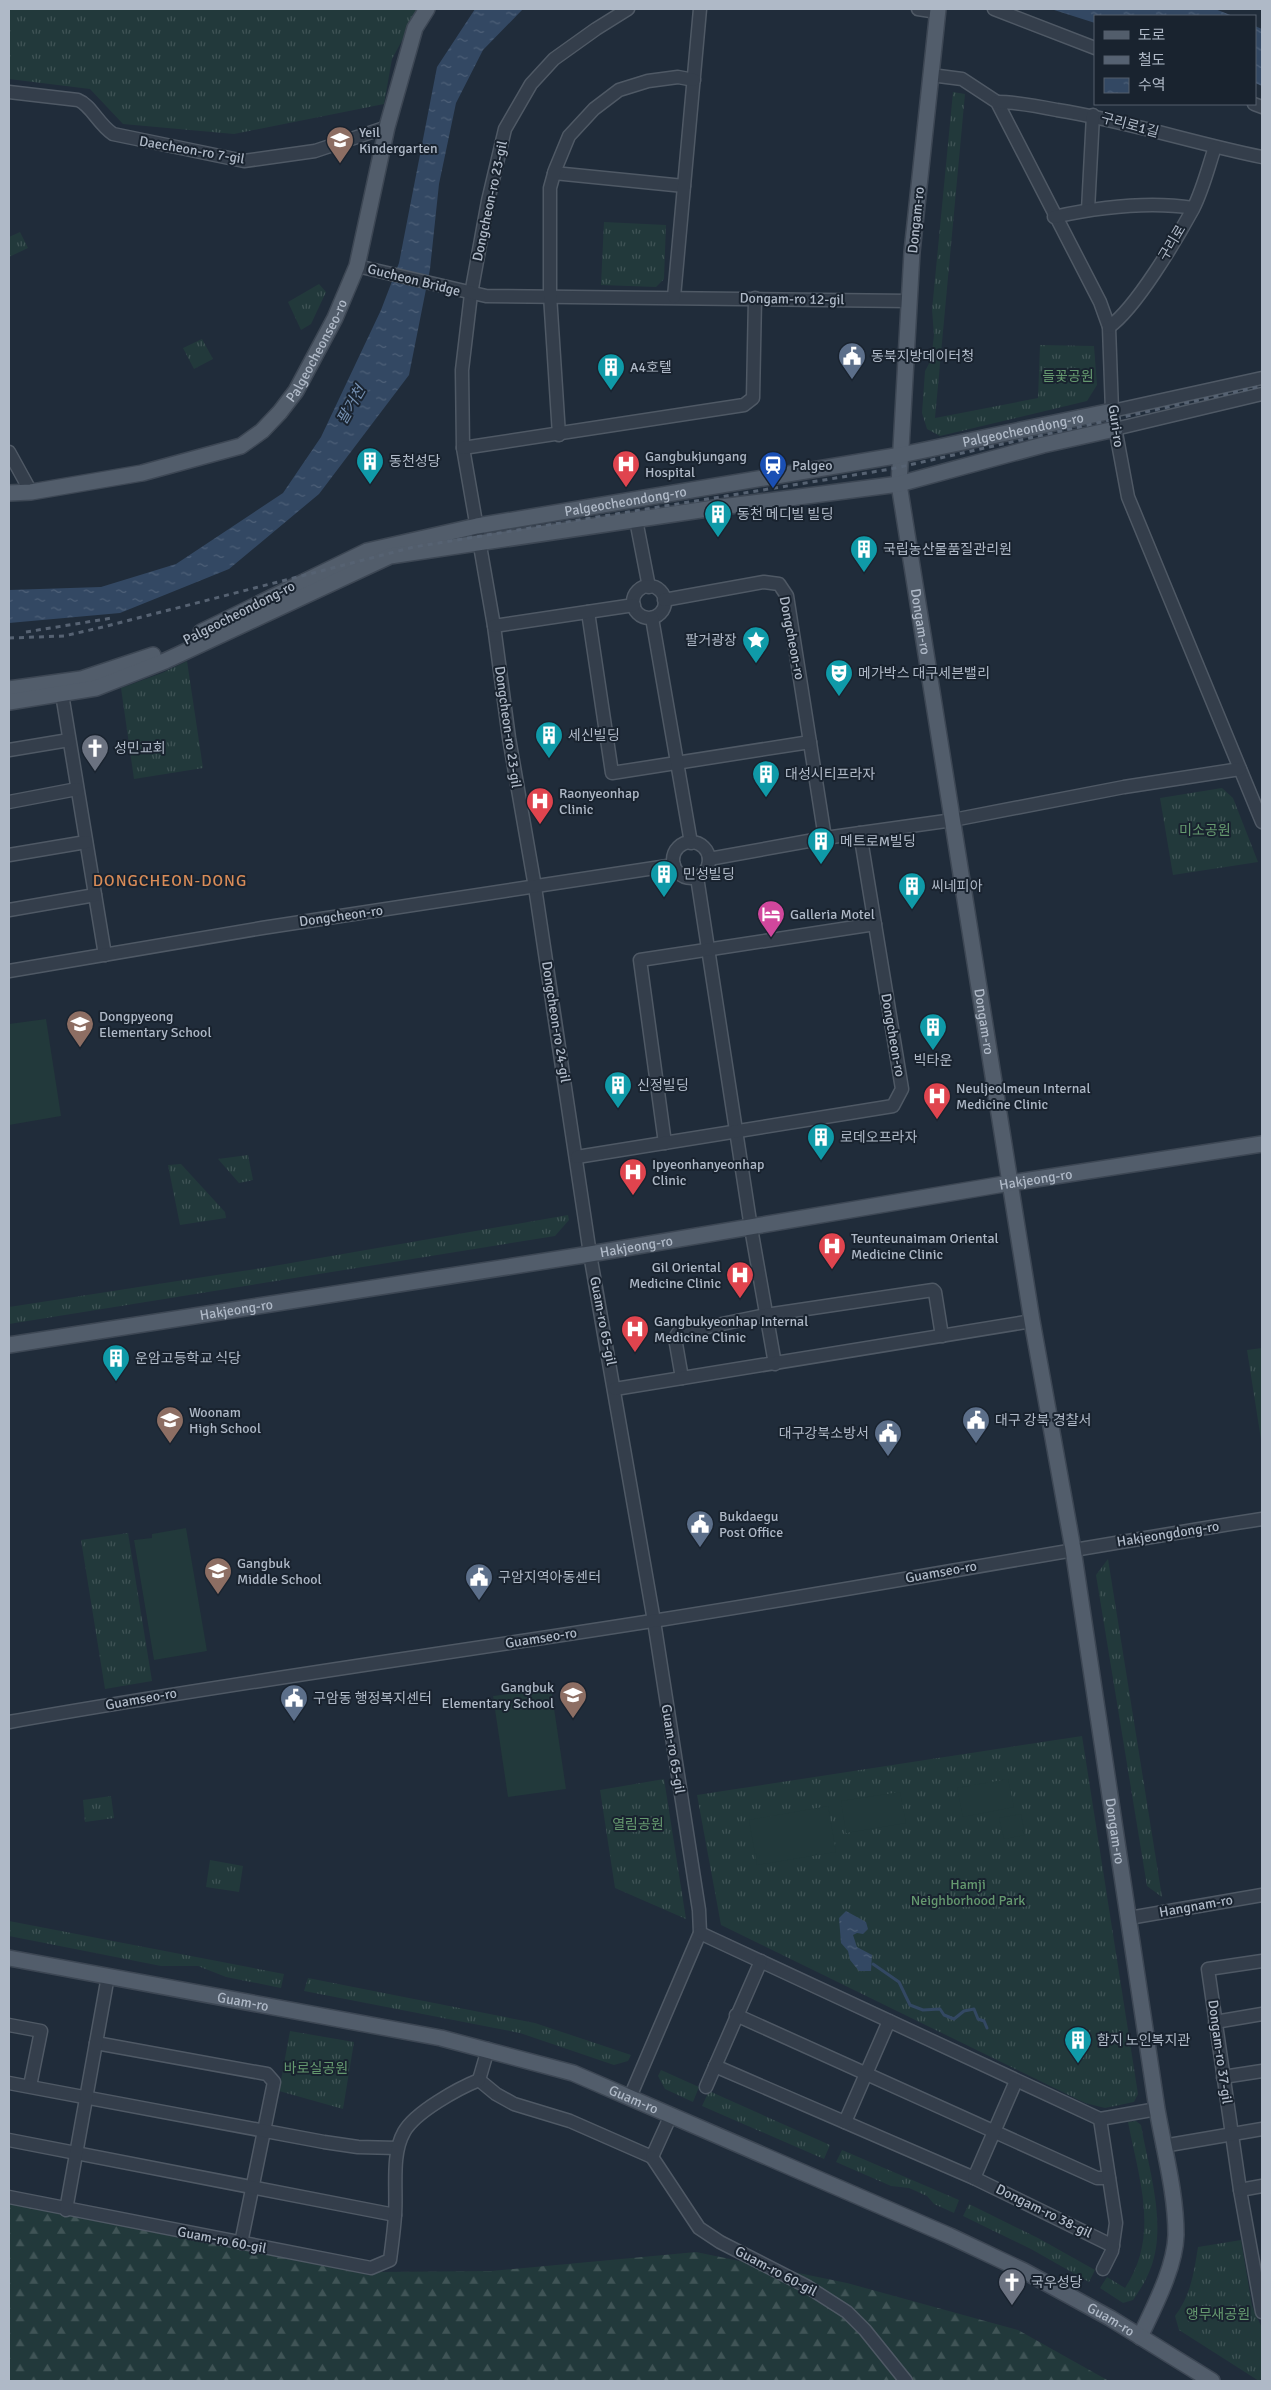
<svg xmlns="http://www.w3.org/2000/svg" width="1271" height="2390" viewBox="0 0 1271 2390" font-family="Signika,'Noto Sans KR',sans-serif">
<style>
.grass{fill:url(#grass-tufts)}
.forest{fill:url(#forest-firs)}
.garden{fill:#22393b}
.water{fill:url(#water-ripples)}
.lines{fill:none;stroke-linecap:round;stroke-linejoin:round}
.stream{stroke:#334863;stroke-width:3}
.minor-casing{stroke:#4f5965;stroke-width:15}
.major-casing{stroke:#3d4754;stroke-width:18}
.minor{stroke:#343e4b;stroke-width:12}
.major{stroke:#525d6b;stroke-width:15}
.rail{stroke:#566272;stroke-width:3;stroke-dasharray:5 5;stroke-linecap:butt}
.labels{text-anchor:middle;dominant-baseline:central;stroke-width:4;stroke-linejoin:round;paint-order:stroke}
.street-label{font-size:14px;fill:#afb9c7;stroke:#19232f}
.poi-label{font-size:14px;fill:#afb9c7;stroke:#19232f;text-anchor:start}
.park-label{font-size:14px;fill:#65996f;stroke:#19232f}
.water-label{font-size:15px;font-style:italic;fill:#7590b1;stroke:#19232f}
.quarter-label{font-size:16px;letter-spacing:1px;fill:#d98c58;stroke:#19232f}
</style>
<defs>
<pattern id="grass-tufts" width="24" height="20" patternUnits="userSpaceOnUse" patternTransform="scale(1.25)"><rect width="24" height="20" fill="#22393b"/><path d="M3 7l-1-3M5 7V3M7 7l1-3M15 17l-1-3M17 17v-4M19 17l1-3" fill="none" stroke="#405456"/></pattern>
<pattern id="forest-firs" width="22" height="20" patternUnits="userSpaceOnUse" patternTransform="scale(1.25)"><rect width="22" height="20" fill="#22393b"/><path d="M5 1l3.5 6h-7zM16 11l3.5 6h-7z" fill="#405456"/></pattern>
<pattern id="water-ripples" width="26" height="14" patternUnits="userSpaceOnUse" patternTransform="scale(1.25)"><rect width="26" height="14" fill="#334863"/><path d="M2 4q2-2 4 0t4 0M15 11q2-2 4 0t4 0" fill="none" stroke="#4e6078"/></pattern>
</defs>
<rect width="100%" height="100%" fill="#202c3a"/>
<g class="grass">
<polygon points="9,9 419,9 392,59 384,104 234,134 123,124 90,89 9,79"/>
<polygon points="953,92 965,94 935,418 1038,398 1040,345 1094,346 1097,385 1087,401 940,436 927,429 922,413 925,371 931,360 934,335 932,310"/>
<polygon points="604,222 666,225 664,279 656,287 601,285"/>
<polygon points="20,232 28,248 9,257 9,237"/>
<polygon points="319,284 326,292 311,324 301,330 288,302"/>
<polygon points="202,339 213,359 194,369 183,348"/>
<polygon points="187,661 203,768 134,779 121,688 162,673"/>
<polygon points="1222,788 1233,798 1258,862 1173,875 1160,798"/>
<polygon points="248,1155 253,1180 239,1183 218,1159"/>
<polygon points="181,1164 225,1212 226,1218 180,1225 168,1165"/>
<polygon points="568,1215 569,1220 555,1236 9,1324 9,1307 262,1268"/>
<polygon points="1262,1348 1262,1446 1247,1350"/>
<polygon points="128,1533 152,1681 105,1689 81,1540"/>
<polygon points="1108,1559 1162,1897 1147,1886 1096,1575"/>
<polygon points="1082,1736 1138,2094 1134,2102 1105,2108 1085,2103 721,1925 697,1795"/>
<polygon points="664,1779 686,1919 615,1888 600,1790"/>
<polygon points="111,1796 114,1818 85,1822 83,1800"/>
<polygon points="210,1860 243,1866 239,1892 206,1887"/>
<polygon points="9,1921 284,1974 281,1988 226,1977 198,1966 161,1966 9,1936"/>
<polygon points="308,1978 535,2023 631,2055 628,2061 614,2065 520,2033 304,1991"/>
<polygon points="290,2031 354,2042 343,2109 279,2091"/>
<polygon points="661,2070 699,2087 693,2102 665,2089 658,2076"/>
<polygon points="709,2091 830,2145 824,2159 702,2106"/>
<path d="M1136,2121L1141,2125C1149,2172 1170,2231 1147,2277C1143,2285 1138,2293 1133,2300L1123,2303L1100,2288L1107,2277L1125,2288C1160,2235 1139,2180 1128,2122Z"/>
<polygon points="842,2150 959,2200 954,2213 934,2204 927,2196 909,2188 891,2186 836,2162"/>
<polygon points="969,2204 1038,2238 1095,2270 1089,2282 1031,2249 963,2216"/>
<path d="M1241,2240L1252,2306L1262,2328V2377L1259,2381L1179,2330L1175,2316C1191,2295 1194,2272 1198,2247Z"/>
</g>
<polygon class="forest" points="9,2202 374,2272 491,2271 696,2252 847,2283 1018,2330 1109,2381 9,2381"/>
<g class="garden">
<polygon points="46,1019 61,1116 9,1125 9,1024"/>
<polygon points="186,1528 207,1651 154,1660 134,1540 152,1538 152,1534"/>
<polygon points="551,1688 566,1789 508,1797 493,1696"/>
<polygon points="1008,1779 1014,1807 963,1817 957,1788"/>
<polygon points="900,1792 906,1823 846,1833 841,1801"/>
<polygon points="828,1806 836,1852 757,1865 749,1820"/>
<polygon points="1021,1814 1025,1835 1004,1839 999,1818"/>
</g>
<g class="water">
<polygon points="475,9 523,9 483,50 456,103 439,184 430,269 409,375 319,494 229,569 120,613 9,623 9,590 101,587 176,564 283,493 321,437 381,310 399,263 437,67"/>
<polygon points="1051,9 1215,9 1233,16 1095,16 1095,23"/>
<polygon points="1255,26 1262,29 1262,86 1255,83"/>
<polygon points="846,1911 866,1922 868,1929 863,1934 857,1933 853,1935 857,1947 872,1955 871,1971 859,1971 850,1960 848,1951 841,1943 839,1918"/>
</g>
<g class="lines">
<polyline class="stream" points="873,1964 899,1982 910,2005 923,2010 940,2009 944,2015 954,2019 964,2011 974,2009 978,2019 984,2021 987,2028"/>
<g class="minor-casing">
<g id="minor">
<polyline points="628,9 596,29 554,59 531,84 505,129 488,201 471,294 462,370 463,448 494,626 509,738 535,887 590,1254 654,1621 699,1910 700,1933 630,2097"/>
<polyline points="918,9 937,12"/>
<polyline points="994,9 1095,48"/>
<polyline points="931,75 962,79 997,102 1100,302 1109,327 1112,411 1128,497 1262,822"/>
<path d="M9,92L78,100C91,105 98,124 113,134L244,161L315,151L387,127"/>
<path d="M997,102C1017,102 1037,106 1057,110C1127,121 1193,143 1262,157"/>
<polyline points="1254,104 1262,107"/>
<polyline points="554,173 684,186"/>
<polyline points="1088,210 1093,115"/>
<path d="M1054,217C1100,207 1147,201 1193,208"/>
<polyline points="357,266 486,296 909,301"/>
<polyline points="674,297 700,9"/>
<path d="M1109,327C1136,308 1176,240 1193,209C1203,189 1208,168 1215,147"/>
<polyline points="1112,411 1262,378"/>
<polyline points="1115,429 1262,394"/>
<polyline points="559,435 550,295 550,188 555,170 569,136 594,109 619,90 648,81 678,77 694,80"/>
<polyline points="463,448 744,405 753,398 755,298"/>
<polyline points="9,452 31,492"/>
<polyline points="636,520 649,587"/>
<circle cx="649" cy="602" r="16"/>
<polyline points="664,600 764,582 779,584 787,596 825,838"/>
<polyline points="588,612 612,773 810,742"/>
<polyline points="652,618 691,843"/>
<polyline points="494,626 634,605"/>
<polyline points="62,694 105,955"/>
<polyline points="9,750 69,740"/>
<polyline points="9,802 77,789"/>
<circle cx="691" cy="860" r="18"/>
<polyline points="9,855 86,842"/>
<polyline points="709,859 825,838 953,820 1124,787 1240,769"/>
<polyline points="697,877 751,1228 775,1364"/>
<polyline points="9,910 95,895"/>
<polyline points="9,971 262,928 674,865"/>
<polyline points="665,1143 640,960 875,924"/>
<polyline points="577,1157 893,1106 902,1089 860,833"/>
<polyline points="682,1378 675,1338 678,1333 766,1315 933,1290 935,1292 942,1336"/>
<polyline points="615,1389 1032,1321"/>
<path d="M9,1722C223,1684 437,1655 652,1621C856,1589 1058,1551 1262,1519"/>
<polyline points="1129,1918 1262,1895"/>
<polyline points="700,1933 1100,2119 1157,2109"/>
<polyline points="1262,1961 1208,1969 1240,2190 1262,2312"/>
<polyline points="736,2015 1097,2178 1109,2178"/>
<polyline points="1215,2022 1262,2014"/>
<polyline points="9,2025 41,2031 30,2086"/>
<polyline points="96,2043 267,2074 274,2082 241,2243"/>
<polyline points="715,2066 974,2178 1113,2246"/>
<polyline points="1223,2077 1262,2071"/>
<polyline points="479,2080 496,2094 514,2104 570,2121 652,2157 671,2115"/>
<polyline points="479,2080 488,2049"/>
<polyline points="9,2083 324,2142 358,2147 397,2148"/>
<polyline points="706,2087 761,1961"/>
<polyline points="1100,2119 1116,2223 1112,2251 1103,2269"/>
<polyline points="845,2122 889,2021"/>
<polyline points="9,2140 395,2215"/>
<polyline points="1163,2146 1262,2129"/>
<polyline points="652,2157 699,2228 720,2242 808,2287 847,2312 865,2330 906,2381"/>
<polyline points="974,2178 1016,2081"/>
<polyline points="1240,2190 1262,2186"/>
<path d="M9,2197L371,2268L390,2260C392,2245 394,2230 395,2215C397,2188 391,2155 404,2132C415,2112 459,2088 479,2080"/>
<polyline points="66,2210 108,1976"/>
</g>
</g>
<g class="major-casing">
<g id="major">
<path id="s1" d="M938,9L912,252L899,484L1032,1321L1073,1549L1157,2109C1164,2150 1176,2193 1176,2235C1175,2268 1154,2307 1140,2337"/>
<path id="s2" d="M9,493L31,492L142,473L241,446L262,431L280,412L296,391L335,318L357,266L387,127L415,28L427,9"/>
<path id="s3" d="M201,632L367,551L477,526L901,455L1112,411"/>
<polyline points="9,689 81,679 153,655"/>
<polyline points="9,702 96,688 165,661 390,556 721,507 899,484 1043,445 1115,429"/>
<path id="s4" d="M9,1345L590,1254L1010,1183L1262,1144"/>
<path id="s5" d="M9,1958L441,2038L573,2073L950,2236L1024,2271L1110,2318L1212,2381"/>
</g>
</g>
<use href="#minor" class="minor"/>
<use href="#major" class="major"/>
<g class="rail">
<polyline points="26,632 112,618"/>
<polyline points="9,638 64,636 103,627 414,547 891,469 1262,386"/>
</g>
</g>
<defs>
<g id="school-pin" transform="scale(1.4375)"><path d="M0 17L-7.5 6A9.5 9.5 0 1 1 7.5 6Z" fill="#8d6e63" stroke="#19232f"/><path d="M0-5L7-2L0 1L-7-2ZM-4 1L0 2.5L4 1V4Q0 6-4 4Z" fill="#fff"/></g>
<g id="civic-pin" transform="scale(1.4375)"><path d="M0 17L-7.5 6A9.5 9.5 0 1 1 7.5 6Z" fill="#5c6f8a" stroke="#19232f"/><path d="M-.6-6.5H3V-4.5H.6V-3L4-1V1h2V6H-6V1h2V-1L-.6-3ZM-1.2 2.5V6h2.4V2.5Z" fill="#fff"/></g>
<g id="building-pin" transform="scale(1.4375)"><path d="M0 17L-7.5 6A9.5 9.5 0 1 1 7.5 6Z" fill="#0f9aa8" stroke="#19232f"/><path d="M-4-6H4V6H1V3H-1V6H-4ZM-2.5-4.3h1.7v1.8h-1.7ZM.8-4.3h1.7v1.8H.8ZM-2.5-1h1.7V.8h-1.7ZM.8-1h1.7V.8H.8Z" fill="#fff"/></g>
<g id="hospital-pin" transform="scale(1.4375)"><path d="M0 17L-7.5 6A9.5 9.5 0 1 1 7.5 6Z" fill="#e0444e" stroke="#19232f"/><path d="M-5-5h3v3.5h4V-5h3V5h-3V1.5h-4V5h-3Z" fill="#fff"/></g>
<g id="station-pin" transform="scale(1.4375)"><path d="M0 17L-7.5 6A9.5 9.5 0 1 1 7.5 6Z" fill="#1a4fb4" stroke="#19232f"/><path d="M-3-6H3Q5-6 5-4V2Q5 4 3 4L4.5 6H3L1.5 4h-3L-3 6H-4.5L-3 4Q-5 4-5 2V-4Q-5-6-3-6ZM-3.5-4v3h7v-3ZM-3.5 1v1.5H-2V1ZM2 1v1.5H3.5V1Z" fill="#fff"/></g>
<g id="sight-pin" transform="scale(1.4375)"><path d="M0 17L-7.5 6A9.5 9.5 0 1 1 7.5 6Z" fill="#0f9aa8" stroke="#19232f"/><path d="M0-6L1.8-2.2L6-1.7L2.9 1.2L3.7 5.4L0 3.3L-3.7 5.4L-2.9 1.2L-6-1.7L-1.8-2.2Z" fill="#fff"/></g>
<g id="theatre-pin" transform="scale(1.4375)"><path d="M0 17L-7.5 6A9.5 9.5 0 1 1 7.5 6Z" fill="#0f9aa8" stroke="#19232f"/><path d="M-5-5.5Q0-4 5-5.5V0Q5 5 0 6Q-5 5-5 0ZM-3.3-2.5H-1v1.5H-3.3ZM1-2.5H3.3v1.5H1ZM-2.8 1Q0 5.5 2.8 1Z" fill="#fff"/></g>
<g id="church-pin" transform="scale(1.4375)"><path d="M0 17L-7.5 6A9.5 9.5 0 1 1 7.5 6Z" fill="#6b7280" stroke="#19232f"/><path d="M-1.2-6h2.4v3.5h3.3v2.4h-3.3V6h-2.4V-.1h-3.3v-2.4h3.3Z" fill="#fff"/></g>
<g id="hotel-pin" transform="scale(1.4375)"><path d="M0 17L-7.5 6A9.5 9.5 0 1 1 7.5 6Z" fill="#d1479c" stroke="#19232f"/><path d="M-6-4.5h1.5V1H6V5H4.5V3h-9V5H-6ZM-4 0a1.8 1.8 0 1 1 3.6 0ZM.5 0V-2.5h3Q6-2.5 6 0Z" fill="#fff"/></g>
</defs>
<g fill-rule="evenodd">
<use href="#school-pin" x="340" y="140"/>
<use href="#civic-pin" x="852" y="356"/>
<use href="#building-pin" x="611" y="367"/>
<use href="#building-pin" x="370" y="461"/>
<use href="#hospital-pin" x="626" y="464"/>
<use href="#station-pin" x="773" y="465"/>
<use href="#building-pin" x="718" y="514"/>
<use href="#building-pin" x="864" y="549"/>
<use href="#sight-pin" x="756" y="640"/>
<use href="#theatre-pin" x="839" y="673"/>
<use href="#building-pin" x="549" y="735"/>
<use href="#church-pin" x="95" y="748"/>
<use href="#building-pin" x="766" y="774"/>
<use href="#hospital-pin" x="540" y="801"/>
<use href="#building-pin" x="821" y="841"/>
<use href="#building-pin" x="664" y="874"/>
<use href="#building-pin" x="912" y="886"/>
<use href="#hotel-pin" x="771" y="914"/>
<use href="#school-pin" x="80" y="1024"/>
<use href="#building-pin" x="933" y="1027"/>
<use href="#building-pin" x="618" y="1085"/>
<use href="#hospital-pin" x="937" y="1096"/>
<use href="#building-pin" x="821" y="1137"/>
<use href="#hospital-pin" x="633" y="1172"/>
<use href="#hospital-pin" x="832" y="1246"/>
<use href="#hospital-pin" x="740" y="1275"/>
<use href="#hospital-pin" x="635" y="1329"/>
<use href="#building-pin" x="116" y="1358"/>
<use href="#school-pin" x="170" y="1420"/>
<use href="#civic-pin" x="976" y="1420"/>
<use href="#civic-pin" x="888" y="1433"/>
<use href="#civic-pin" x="700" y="1524"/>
<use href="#school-pin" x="218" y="1571"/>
<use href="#civic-pin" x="479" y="1577"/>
<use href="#school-pin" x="573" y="1695"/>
<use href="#civic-pin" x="294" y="1698"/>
<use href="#building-pin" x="1078" y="2040"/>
<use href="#church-pin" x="1012" y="2282"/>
</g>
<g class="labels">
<g class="street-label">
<text transform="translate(1130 125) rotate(15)">구리로1길</text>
<text transform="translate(192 150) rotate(10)">Daecheon-ro 7-gil</text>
<text transform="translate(490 201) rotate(-78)">Dongcheon-ro 23-gil</text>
<text transform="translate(916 220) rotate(-84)">Dongam-ro</text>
<text transform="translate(1172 243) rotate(-59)">구리로</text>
<text transform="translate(414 280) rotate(14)">Gucheon Bridge</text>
<text transform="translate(792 299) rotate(1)">Dongam-ro 12-gil</text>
<text stroke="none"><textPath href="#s2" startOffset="361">Palgeocheonseo-ro</textPath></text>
<text transform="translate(1116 426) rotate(82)">Guri-ro</text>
<text stroke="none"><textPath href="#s3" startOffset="852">Palgeocheondong-ro</textPath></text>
<text stroke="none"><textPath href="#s3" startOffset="448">Palgeocheondong-ro</textPath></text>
<text transform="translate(239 613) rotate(-27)">Palgeocheondong-ro</text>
<text stroke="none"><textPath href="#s1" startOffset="616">Dongam-ro</textPath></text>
<text transform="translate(792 638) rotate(79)">Dongcheon-ro</text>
<text transform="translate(508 727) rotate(82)">Dongcheon-ro 23-gil</text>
<text transform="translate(341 916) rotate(-8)">Dongcheon-ro</text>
<text transform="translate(556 1022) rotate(81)">Dongcheon-ro 24-gil</text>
<text stroke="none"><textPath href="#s1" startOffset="1021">Dongam-ro</textPath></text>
<text transform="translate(893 1035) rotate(80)">Dongcheon-ro</text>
<text stroke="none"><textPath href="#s4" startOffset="1040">Hakjeong-ro</textPath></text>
<text stroke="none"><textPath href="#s4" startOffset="635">Hakjeong-ro</textPath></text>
<text stroke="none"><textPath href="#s4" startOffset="230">Hakjeong-ro</textPath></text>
<text transform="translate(603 1321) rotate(79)">Guam-ro 65-gil</text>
<text transform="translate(1168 1534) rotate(-9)">Hakjeongdong-ro</text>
<text transform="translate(941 1572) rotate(-10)">Guamseo-ro</text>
<text transform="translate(541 1638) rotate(-9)">Guamseo-ro</text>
<text transform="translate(141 1699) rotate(-10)">Guamseo-ro</text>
<text transform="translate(673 1749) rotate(81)">Guam-ro 65-gil</text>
<text stroke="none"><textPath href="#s1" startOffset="1841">Dongam-ro</textPath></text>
<text transform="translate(1196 1906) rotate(-10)">Hangnam-ro</text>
<text stroke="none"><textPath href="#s5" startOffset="238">Guam-ro</textPath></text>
<text transform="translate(1220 2052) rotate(82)">Dongam-ro 37-gil</text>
<text stroke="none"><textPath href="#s5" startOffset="642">Guam-ro</textPath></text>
<text transform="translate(1044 2211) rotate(26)">Dongam-ro 38-gil</text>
<text transform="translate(222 2240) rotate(11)">Guam-ro 60-gil</text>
<text transform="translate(776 2271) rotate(28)">Guam-ro 60-gil</text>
<text stroke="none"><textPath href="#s5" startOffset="1168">Guam-ro</textPath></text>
</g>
<g class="poi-label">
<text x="359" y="132">Yeil<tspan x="359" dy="16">Kindergarten</tspan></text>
<text x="871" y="356">동북지방데이터청</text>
<text x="630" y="367">A4호텔</text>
<text x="645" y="456">Gangbukjungang<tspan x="645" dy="16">Hospital</tspan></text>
<text x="389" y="461">동천성당</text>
<text x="792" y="465">Palgeo</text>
<text x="737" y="514">동천 메디빌 빌딩</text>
<text x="883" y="549">국립농산물품질관리원</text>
<text x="737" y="640" text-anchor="end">팔거광장</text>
<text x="858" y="673">메가박스 대구세븐밸리</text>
<text x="568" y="735">세신빌딩</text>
<text x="114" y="748">성민교회</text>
<text x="785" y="774">대성시티프라자</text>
<text x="559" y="793">Raonyeonhap<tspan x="559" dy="16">Clinic</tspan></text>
<text x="840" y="841">메트로M빌딩</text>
<text x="683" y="874">민성빌딩</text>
<text x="931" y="886">씨네피아</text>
<text x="790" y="914">Galleria Motel</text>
<text x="99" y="1016">Dongpyeong<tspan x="99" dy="16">Elementary School</tspan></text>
<text x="933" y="1060" text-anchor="middle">빅타운</text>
<text x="637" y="1085">신정빌딩</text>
<text x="956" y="1088">Neuljeolmeun Internal<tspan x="956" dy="16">Medicine Clinic</tspan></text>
<text x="840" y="1137">로데오프라자</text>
<text x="652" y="1164">Ipyeonhanyeonhap<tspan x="652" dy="16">Clinic</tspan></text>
<text x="851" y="1238">Teunteunaimam Oriental<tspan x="851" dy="16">Medicine Clinic</tspan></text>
<text x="721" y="1267" text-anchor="end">Gil Oriental<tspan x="721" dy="16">Medicine Clinic</tspan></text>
<text x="654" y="1321">Gangbukyeonhap Internal<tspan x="654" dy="16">Medicine Clinic</tspan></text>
<text x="135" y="1358">운암고등학교 식당</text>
<text x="189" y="1412">Woonam<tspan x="189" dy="16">High School</tspan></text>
<text x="995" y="1420">대구 강북 경찰서</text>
<text x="869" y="1433" text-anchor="end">대구강북소방서</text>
<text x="719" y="1516">Bukdaegu<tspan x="719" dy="16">Post Office</tspan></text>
<text x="237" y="1563">Gangbuk<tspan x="237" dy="16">Middle School</tspan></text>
<text x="498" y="1577">구암지역아동센터</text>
<text x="554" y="1687" text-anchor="end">Gangbuk<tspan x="554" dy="16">Elementary School</tspan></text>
<text x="313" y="1698">구암동 행정복지센터</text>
<text x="1097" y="2040">함지 노인복지관</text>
<text x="1031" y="2282">국우성당</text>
</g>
<g class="park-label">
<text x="1068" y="376">들꽃공원</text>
<text x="1205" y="830">미소공원</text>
<text x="638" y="1824">열림공원</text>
<text x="968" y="1884">Hamji<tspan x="968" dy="16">Neighborhood Park</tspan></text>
<text x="316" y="2068">바로실공원</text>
<text x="1218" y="2314">앵무새공원</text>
</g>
<g class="water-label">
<text transform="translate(351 405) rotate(-60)">팔거천</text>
</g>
<g class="quarter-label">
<text x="170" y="881">DONGCHEON-DONG</text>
</g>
</g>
<rect width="1271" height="2390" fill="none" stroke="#afb9c7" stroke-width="20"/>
<rect x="1094" y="15" width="162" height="90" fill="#19232f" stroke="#555f6c"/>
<rect x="1104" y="31" width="25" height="8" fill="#525d6b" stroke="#555f6c"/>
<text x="1138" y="40" font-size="15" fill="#afb9c7">도로</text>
<rect x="1104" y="56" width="25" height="8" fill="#566272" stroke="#555f6c"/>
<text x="1138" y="65" font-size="15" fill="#afb9c7">철도</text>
<rect x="1104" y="78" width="25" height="15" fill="url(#water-ripples)" stroke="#555f6c"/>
<text x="1138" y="90" font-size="15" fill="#afb9c7">수역</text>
</svg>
